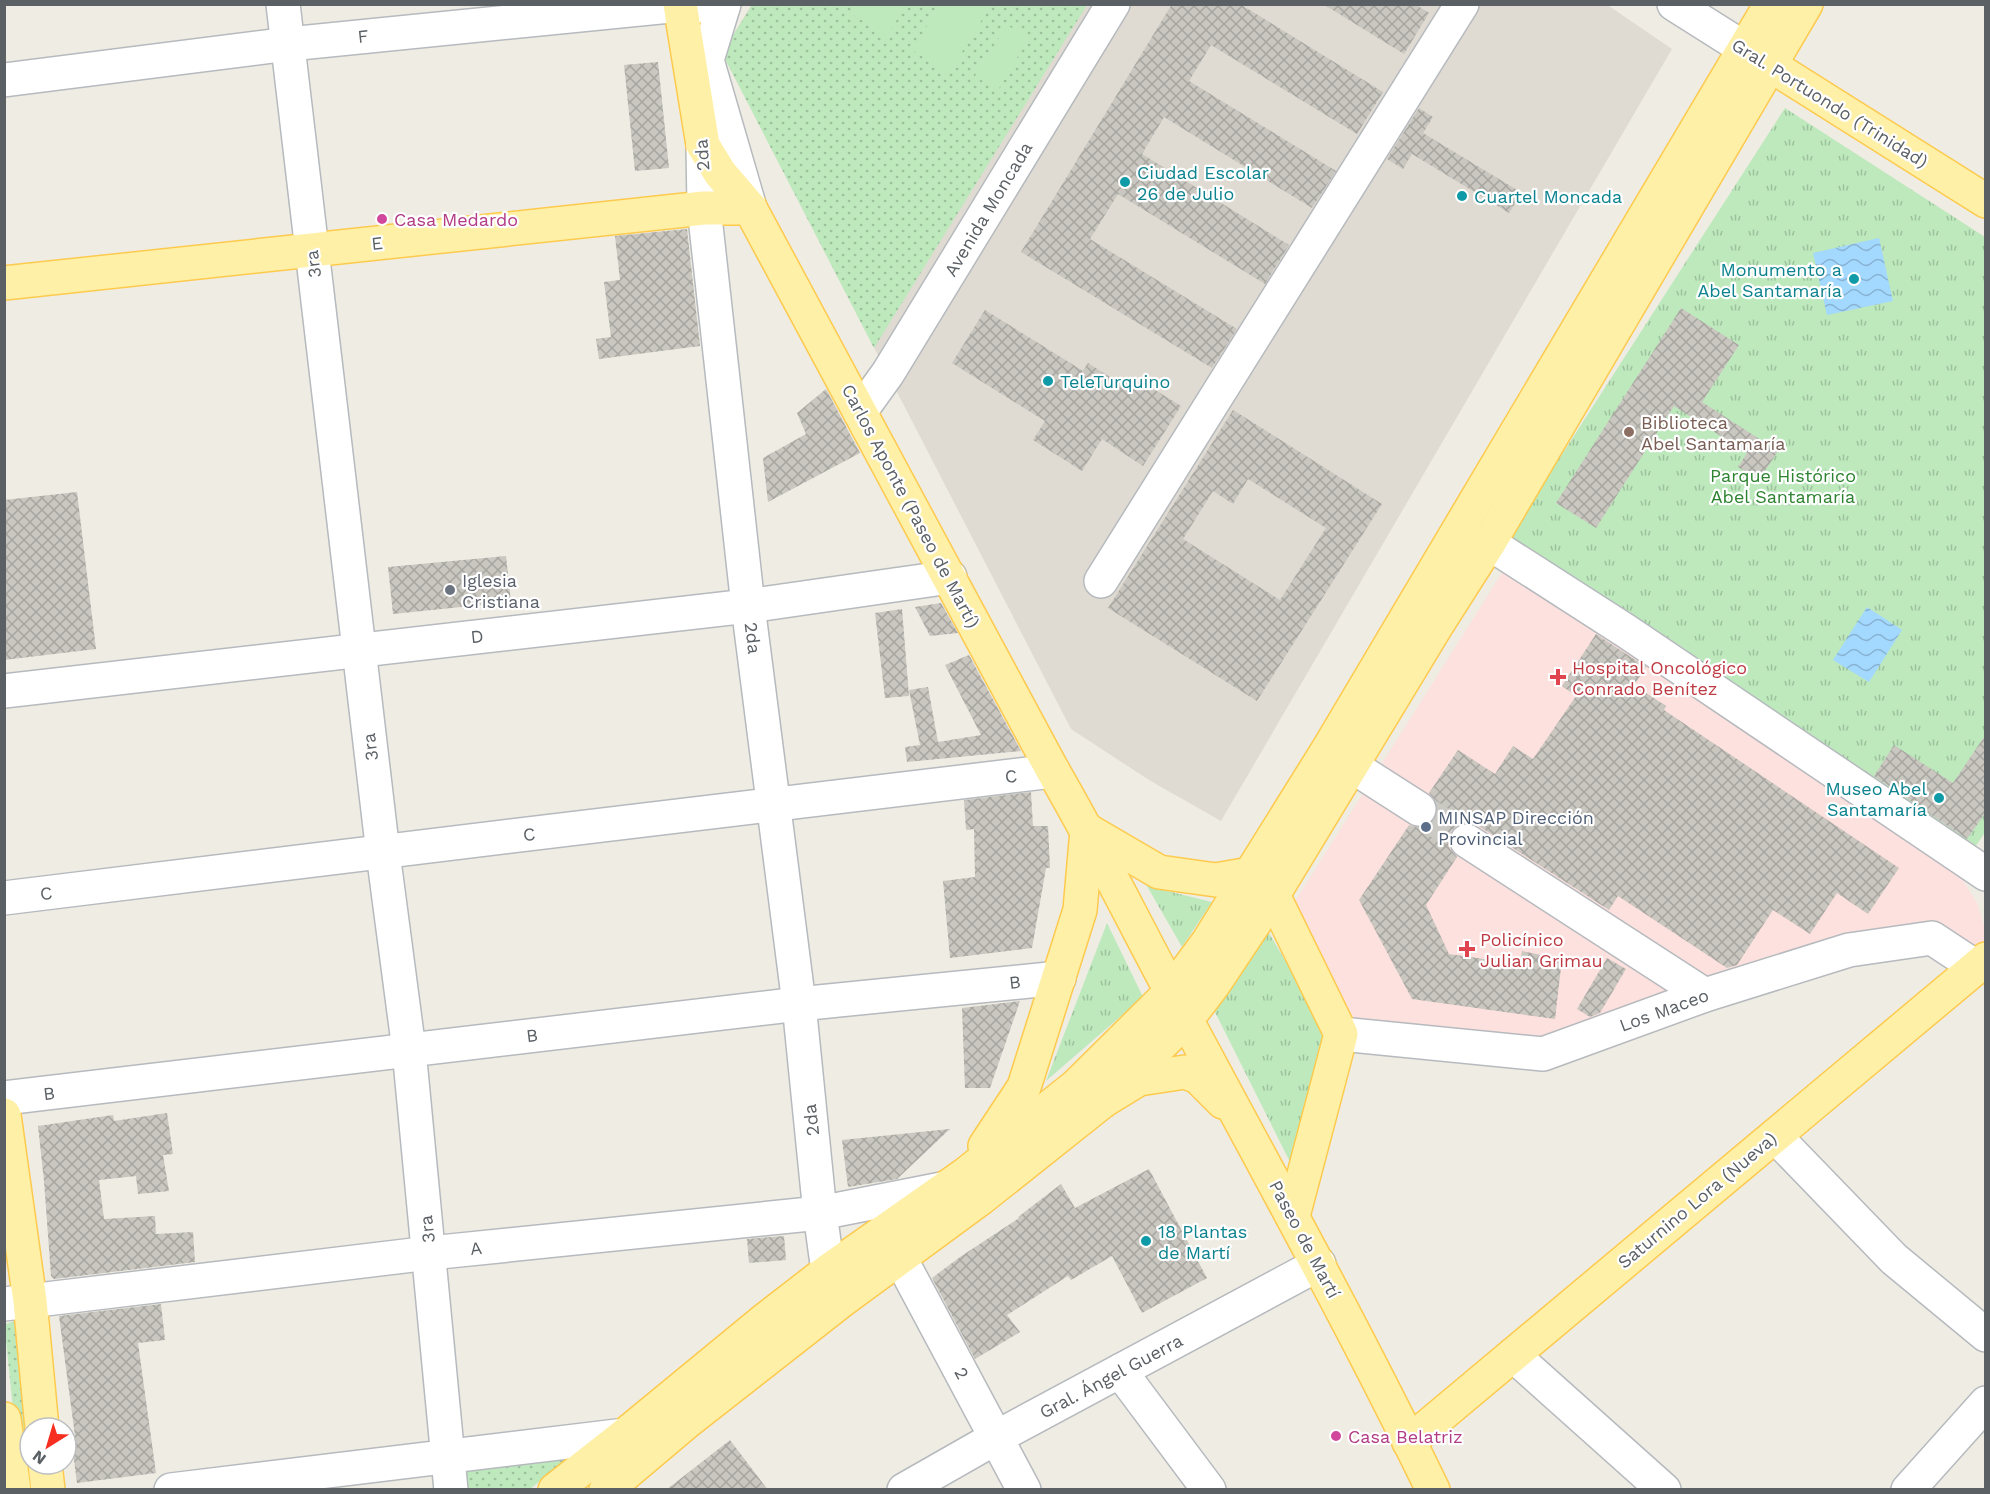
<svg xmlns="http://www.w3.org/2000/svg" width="1990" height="1494" viewBox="0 0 1990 1494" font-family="'Work Sans',sans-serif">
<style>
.education{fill:#dfdbd2}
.medical{fill:#fde1de}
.grass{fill:url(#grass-dots)}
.park{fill:url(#park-tufts)}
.garden{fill:#bee9bd}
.water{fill:url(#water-waves)}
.building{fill:url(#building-cross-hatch);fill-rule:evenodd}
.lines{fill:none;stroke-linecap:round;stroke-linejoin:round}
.minor-tunnel{stroke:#cac9c4;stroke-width:33;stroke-dasharray:33 16;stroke-linecap:butt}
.minor-casing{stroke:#b6babe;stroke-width:36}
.major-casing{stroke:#fdca4e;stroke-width:36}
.minor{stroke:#fff;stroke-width:33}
.major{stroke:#fff0a8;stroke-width:33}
.culture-dot{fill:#0f9aa8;stroke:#fff;stroke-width:2}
.hotel-dot{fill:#d1479c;stroke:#fff;stroke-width:2}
.education-dot{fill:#8d6e63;stroke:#fff;stroke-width:2}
.worship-dot{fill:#6b7280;stroke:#fff;stroke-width:2}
.health-dot{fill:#e0444e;stroke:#fff;stroke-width:2}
.service-dot{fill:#5c6f8a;stroke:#fff;stroke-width:2}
.labels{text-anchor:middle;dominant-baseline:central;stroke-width:4.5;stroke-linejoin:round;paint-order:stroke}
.street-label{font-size:18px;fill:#5b6065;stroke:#fff}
.culture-label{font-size:18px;fill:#0d838f;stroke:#fff;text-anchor:start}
.hotel-label{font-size:18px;fill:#b23c85;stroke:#fff;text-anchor:start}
.education-label{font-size:18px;fill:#785e54;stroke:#fff;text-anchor:start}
.park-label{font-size:18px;fill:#2d8330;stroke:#fff}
.worship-label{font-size:18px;fill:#5b616d;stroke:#fff;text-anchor:start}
.health-label{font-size:18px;fill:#be3a42;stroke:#fff;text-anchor:start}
.service-label{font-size:18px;fill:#4e5e75;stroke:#fff;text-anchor:start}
</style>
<defs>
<pattern id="grass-dots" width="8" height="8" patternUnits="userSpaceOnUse" patternTransform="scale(1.5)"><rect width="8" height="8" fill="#bee9bd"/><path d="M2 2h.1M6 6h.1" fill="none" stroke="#9dc09d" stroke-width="1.8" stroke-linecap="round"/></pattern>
<pattern id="park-tufts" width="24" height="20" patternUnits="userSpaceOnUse" patternTransform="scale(1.5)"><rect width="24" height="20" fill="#bee9bd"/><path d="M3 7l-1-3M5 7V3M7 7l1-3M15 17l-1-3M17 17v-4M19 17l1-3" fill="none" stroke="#9dc09d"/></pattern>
<pattern id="water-waves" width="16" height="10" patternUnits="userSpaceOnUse" patternTransform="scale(1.5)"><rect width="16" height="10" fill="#a3d8ff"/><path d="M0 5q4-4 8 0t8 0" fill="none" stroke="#88b3d2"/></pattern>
<pattern id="building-cross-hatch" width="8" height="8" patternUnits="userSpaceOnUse" patternTransform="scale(1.5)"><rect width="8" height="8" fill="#cac7c0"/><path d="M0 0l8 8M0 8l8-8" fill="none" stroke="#a7a5a0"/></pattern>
</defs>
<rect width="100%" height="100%" fill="#efece3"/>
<polygon class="education" points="752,4 1606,4 1672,49 1221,821 1149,780 1071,729 722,53"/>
<polygon class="medical" points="1507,565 1945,852 1977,903 1985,929 1986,939 1972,951 1927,922 1543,1041 1355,1021 1292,906"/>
<g class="grass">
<polygon points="752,5 1087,5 874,348 722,53"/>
<polygon points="14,1321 17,1322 30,1428 31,1485 29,1485 20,1479 5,1330 6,1324"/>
<polygon points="567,1459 530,1489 463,1489 460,1468"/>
</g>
<g class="park">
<polygon points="1785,108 1985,237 1986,831 1973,850 1503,546"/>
<polygon points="1147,886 1212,902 1182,947"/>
<polygon points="1107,923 1143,997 1046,1081"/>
<polygon points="1266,928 1333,1042 1294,1170 1214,1010"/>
</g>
<g class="garden">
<polygon points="855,5 855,4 906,5 887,36 850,13"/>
<polygon points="940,5 991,5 949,73 912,50"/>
<polygon points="1007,25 1029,38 998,90 975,76"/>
</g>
<g class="water">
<polygon points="1879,238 1893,301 1827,315 1813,253"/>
<polygon points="1867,607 1902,630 1869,682 1833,660"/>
</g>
<g class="building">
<polygon points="1172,4 1240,4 1383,92 1357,134 1211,45 1189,81 1336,171 1312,208 1164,117 1142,154 1289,245 1265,284 1118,194 1090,239 1237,329 1212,368 1021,252"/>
<polygon points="1323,4 1415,4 1429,13 1404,54"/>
<polygon points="658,62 669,168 635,171 624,65"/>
<polygon points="1419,108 1433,117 1423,133 1522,193 1509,213 1412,154 1403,169 1387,159"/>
<polygon points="687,229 700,346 599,359 596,339 611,337 604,282 620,280 615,236"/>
<polygon points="1681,308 1739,345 1702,402 1778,451 1759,480 1738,467 1747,453 1674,406 1596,528 1556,503"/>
<polygon points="985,310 1083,371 1088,363 1132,391 1139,380 1181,406 1143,466 1102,439 1082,471 1033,440 1045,421 952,363"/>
<polygon points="826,389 860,453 768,502 763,458 806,434 797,413"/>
<path d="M1233,410L1382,504L1257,701L1108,608ZM1248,479L1326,528L1280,600L1183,539L1213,491L1233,504Z"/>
<polygon points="77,492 96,649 4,660 4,500"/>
<polygon points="506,556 511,602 393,614 388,567"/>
<polygon points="941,603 958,633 930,636 915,607"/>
<polygon points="902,609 909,696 885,698 875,613"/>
<polygon points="1596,634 1646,667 1634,685 1666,706 1664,710 1899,868 1868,914 1837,893 1810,934 1773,910 1737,965 1727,968 1618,896 1609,910 1477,825 1469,822 1459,824 1452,830 1448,839 1450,849 1457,857 1426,905 1449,954 1520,964 1522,951 1562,959 1555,1019 1412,999 1359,900 1409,825 1419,828 1428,825 1434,820 1438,809 1435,800 1429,793 1458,750 1495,774 1513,746 1533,759 1576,696 1562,686"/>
<polygon points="969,655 1021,751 907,762 905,747 920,745 909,690 928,687 938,742 981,735 945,665"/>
<polygon points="1986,734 1986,812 1967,839 1874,776 1894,745 1953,783"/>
<polygon points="1031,792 1033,826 1048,826 1050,868 1046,868 1032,948 950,958 943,881 975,877 974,829 966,830 964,800"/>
<polygon points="1607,958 1626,969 1600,1013 1590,1017 1577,1009"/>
<polygon points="1020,1001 990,1088 965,1088 962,1008"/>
<polygon points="167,1113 173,1154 163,1155 169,1191 138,1194 136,1176 99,1180 104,1219 155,1216 156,1234 193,1232 195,1262 54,1279 51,1276 44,1181 38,1126 113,1115 114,1121"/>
<polygon points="950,1129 897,1179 848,1187 842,1140"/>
<polygon points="1149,1169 1207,1278 1142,1313 1112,1256 1071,1280 1068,1276 1007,1315 1020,1332 975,1359 932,1278 960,1257 1019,1218 1018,1217 1061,1184 1075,1208"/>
<polygon points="784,1236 786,1260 749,1263 747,1239"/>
<polygon points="161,1304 165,1340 138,1343 156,1473 77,1483 71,1437 75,1436 59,1316"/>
<polygon points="730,1440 768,1490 666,1490"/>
</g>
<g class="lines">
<polyline class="minor-tunnel" points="1419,809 1467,841"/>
<g class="minor-casing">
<g id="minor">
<polyline points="283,4 383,853 409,1050 451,1490"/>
<polyline points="724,4 707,60 750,208"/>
<polyline points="1674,4 1769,64"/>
<polyline points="4,80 289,44 680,5 723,7"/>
<polyline points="703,145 704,208 748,606 799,1004 820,1213 828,1271"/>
<polyline points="860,412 888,373 1113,4"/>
<polyline points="1489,543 1626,631 1986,874"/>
<polyline points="1101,581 1462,4"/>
<polyline points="4,691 748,606 950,577"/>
<polyline points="1352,766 1419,809"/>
<polyline points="1467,841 1705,995"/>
<path d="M4,898C354,857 703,811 1053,771"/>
<polyline points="1341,1034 1543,1054 1705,995 1849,950 1932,938 1976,967"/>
<polyline points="4,1098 799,1004 1059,978"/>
<polyline points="1775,1136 1894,1259 1986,1335"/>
<polyline points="900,1258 1024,1490"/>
<polyline points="4,1304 430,1253 820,1213 947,1188"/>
<polyline points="1513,1355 1664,1490"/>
<polyline points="1120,1371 1209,1490"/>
<polyline points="171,1490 625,1435"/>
<polyline points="904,1490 997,1437 1319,1264"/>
<polyline points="1908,1490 1986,1403"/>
</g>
</g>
<g class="major-casing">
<g id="major">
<path d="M680,4L703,145L720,173L750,208L1053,771C1095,843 1132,918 1171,991C1259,1157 1351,1320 1433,1490"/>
<polyline points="1770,65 1986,201"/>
<polyline points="4,283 704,208 750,208"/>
<polyline points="1273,895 1341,1034 1293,1216"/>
<polyline points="1103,1101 1187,1019 1213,985 1273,895 1435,628 1489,543 1806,4"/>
<polyline points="4,1115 30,1301 42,1428"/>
<polyline points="985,1146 1024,1087 1080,910 1087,830 1159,872 1216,880 1250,874"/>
<polyline points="4,1419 14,1490"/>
<polyline points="1409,1442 1986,959"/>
<polyline points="45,1464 48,1490"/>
<polyline points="555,1490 625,1435 766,1319 828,1271 966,1174 1076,1086 1171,992 1208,942 1329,748 1771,4"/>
<polyline points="606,1490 689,1420 841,1301 981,1198 1103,1101 1139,1079 1185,1072 1198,1077 1223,1102"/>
</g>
</g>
<use href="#minor" class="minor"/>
<use href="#major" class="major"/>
</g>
<g class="culture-dot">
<circle cx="1125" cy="182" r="6"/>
<circle cx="1462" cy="196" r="6"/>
<circle cx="1854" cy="279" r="6"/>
<circle cx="1048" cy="381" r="6"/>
<circle cx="1939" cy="798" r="6"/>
<circle cx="1146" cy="1241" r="6"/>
</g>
<g class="hotel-dot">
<circle cx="382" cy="219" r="6"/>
<circle cx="1336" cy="1436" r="6"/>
</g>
<circle class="education-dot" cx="1629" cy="432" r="6"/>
<circle class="worship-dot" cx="450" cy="590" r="6"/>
<g class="health-dot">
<path d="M1555 668h6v6h6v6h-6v6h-6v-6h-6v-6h6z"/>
<path d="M1464 940h6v6h6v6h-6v6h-6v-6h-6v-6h6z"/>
</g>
<circle class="service-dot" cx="1426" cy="827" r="6"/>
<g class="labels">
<g class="street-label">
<text transform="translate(363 36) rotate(-6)">F</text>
<text transform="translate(1830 103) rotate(32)">Gral. Portuondo (Trinidad)</text>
<text transform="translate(702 155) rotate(-94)">2da</text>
<text transform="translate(988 209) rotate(-59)">Avenida Moncada</text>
<text transform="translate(377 243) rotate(-6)">E</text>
<text transform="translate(313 264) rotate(-97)">3ra</text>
<text transform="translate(911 506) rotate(62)">Carlos Aponte (Paseo de Martí)</text>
<text transform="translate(477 636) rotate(-6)">D</text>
<text transform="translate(753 638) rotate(83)">2da</text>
<text transform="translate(370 747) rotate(-97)">3ra</text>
<text transform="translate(1011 776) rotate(-6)">C</text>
<text transform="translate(529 834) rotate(-7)">C</text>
<text transform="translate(46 893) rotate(-7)">C</text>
<text transform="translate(1015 982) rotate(-6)">B</text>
<text transform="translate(1664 1010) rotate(-20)">Los Maceo</text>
<text transform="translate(532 1035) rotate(-7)">B</text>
<text transform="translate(49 1093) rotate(-7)">B</text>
<text transform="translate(811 1120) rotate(-96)">2da</text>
<text transform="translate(1697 1200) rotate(-40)">Saturnino Lora (Nueva)</text>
<text transform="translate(427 1229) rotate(-96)">3ra</text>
<text transform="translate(1305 1239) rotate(62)">Paseo de Martí</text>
<text transform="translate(476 1248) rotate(-6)">A</text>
<text transform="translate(962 1373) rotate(62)">2</text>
<text transform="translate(1111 1376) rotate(-28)">Gral. Ángel Guerra</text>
</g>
<g class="culture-label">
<text x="1137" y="172">Ciudad Escolar<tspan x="1137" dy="21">26 de Julio</tspan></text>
<text x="1474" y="196">Cuartel Moncada</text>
<text x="1842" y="269" text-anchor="end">Monumento a<tspan x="1842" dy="21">Abel Santamaría</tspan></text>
<text x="1060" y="381">TeleTurquino</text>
<text x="1927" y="788" text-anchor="end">Museo Abel<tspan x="1927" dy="21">Santamaría</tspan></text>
<text x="1158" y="1231">18 Plantas<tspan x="1158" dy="21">de Martí</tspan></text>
</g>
<g class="hotel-label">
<text x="394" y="219">Casa Medardo</text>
<text x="1348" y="1436">Casa Belatriz</text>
</g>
<g class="education-label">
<text x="1641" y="422">Biblioteca<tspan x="1641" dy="21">Abel Santamaría</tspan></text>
</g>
<g class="park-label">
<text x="1783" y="475">Parque Histórico<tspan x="1783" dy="21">Abel Santamaría</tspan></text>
</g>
<g class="worship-label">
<text x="462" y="580">Iglesia<tspan x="462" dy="21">Cristiana</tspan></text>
</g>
<g class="health-label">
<text x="1572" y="667">Hospital Oncológico<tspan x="1572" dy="21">Conrado Benítez</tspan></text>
<text x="1480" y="939">Policínico<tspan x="1480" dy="21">Julian Grimau</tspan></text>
</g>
<g class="service-label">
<text x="1438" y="817">MINSAP Dirección<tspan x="1438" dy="21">Provincial</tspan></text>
</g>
</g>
<rect width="1990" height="1494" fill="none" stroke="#5b6065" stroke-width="12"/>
<g transform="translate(48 1446) rotate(217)"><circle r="28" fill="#ffffff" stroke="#bdbfc1" stroke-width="1.5"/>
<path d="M0-4.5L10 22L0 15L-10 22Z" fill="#f72f21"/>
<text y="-9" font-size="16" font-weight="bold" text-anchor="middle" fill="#5b6065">N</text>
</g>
</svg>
